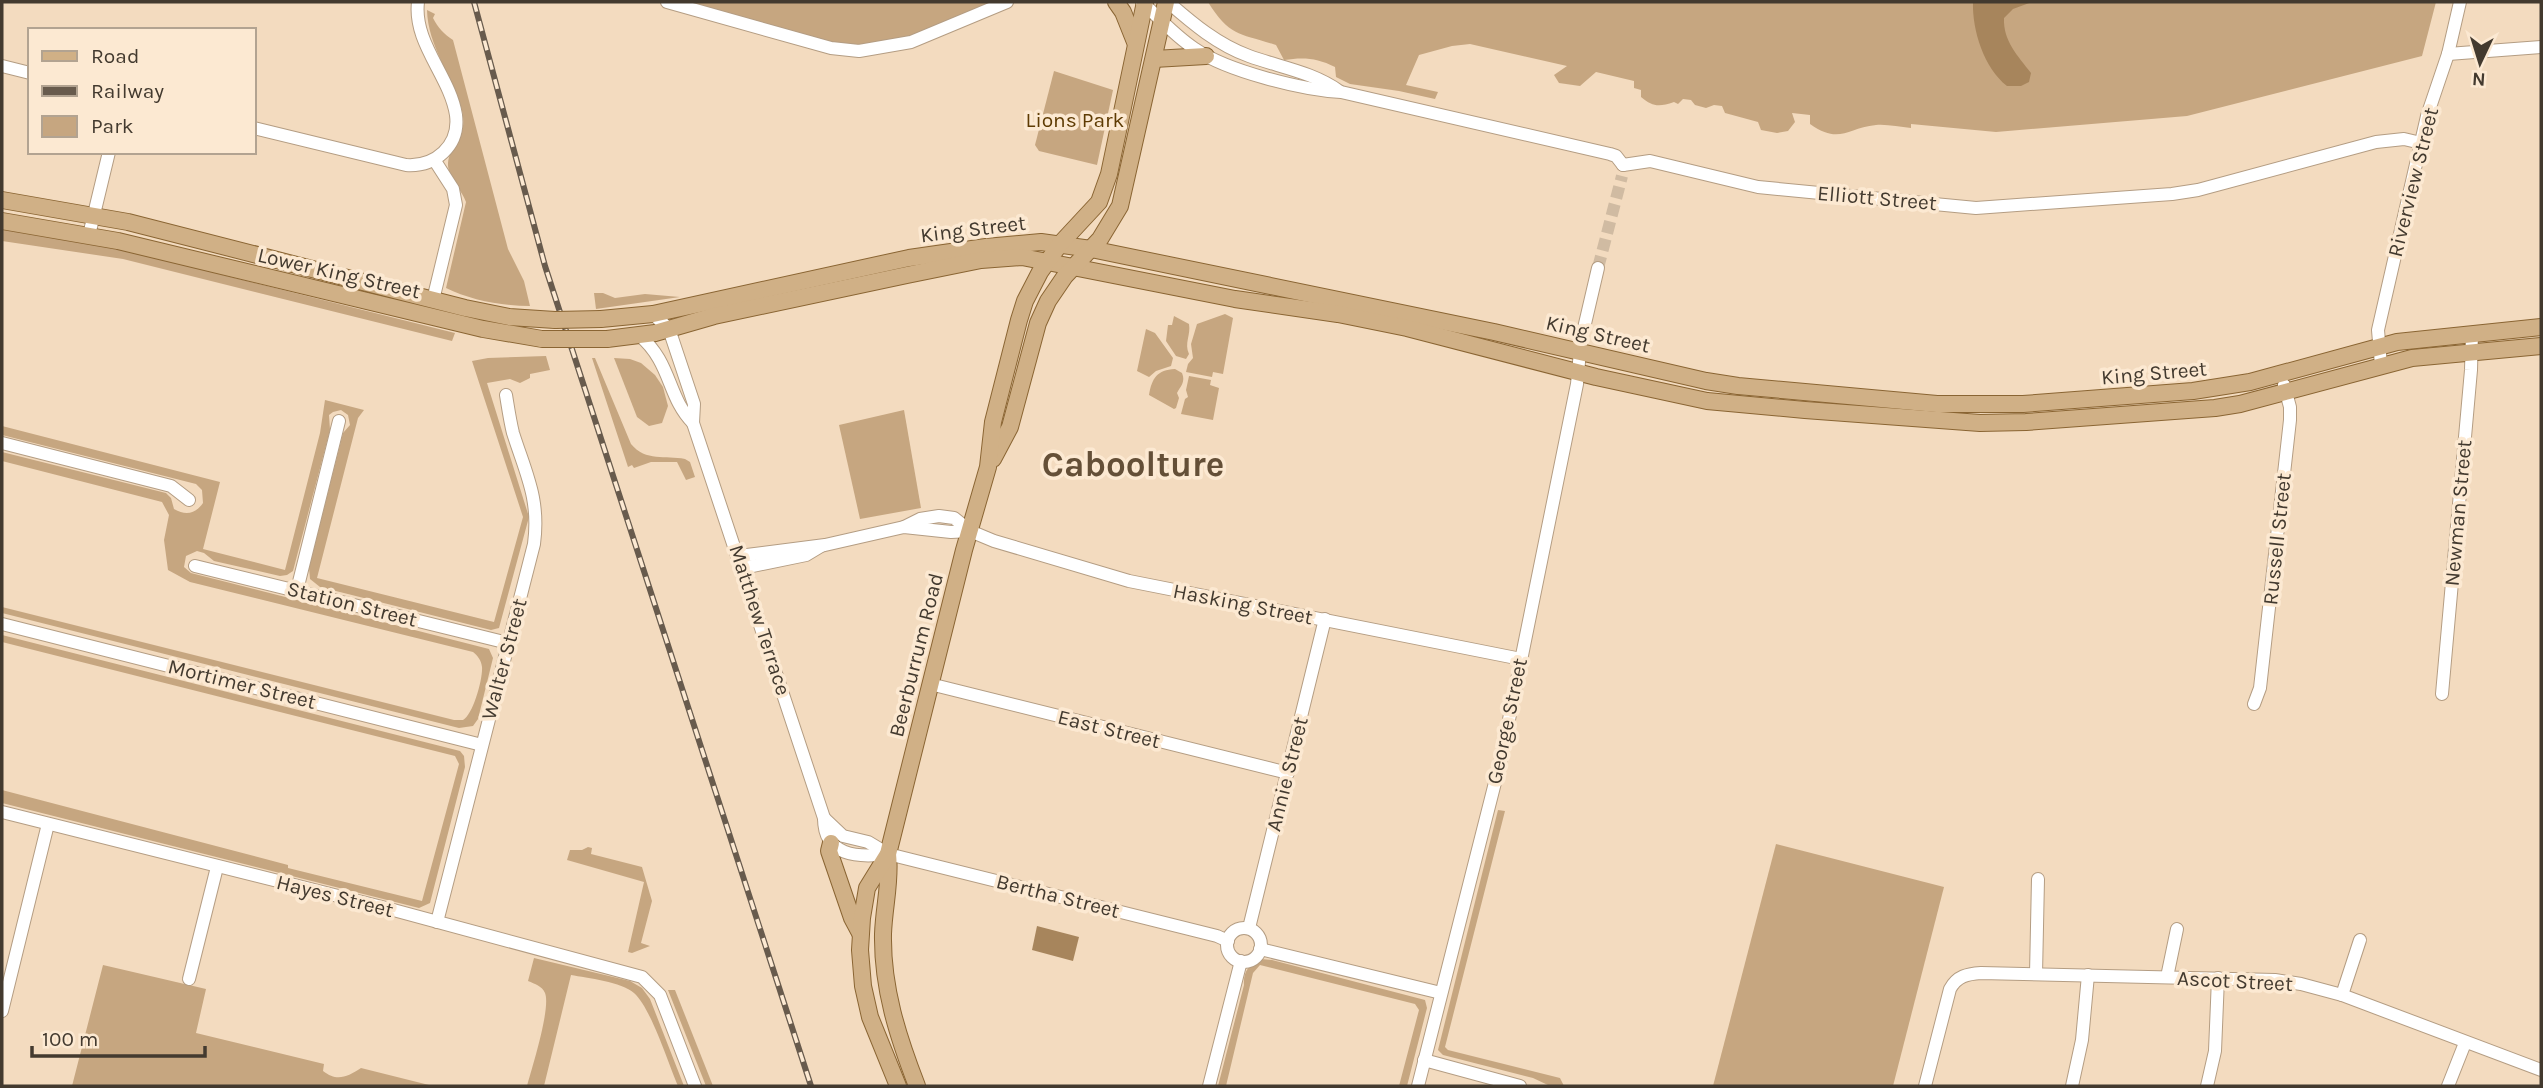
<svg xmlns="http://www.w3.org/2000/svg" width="2543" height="1088" viewBox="0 0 2543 1088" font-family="Karla,sans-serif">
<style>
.green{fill:#c6a680}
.water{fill:#a7855c}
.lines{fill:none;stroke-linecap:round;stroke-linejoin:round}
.minor-tunnel{stroke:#d0bba2;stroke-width:12;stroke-dasharray:12 6;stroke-linecap:butt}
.minor-casing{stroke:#b49d83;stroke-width:14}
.major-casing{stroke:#8a6533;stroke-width:18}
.minor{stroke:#fff;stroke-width:12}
.major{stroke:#d0b086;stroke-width:16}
.rail-casing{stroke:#685b4d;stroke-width:6}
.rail{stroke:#fce9d2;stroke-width:3.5;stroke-dasharray:10;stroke-linecap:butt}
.major-bridge-casing{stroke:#8a6533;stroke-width:18;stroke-linecap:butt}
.major-bridge{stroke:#d0b086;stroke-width:16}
.labels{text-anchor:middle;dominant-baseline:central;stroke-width:7;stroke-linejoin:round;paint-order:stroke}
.park-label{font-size:21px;fill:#5e3b03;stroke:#fce9d2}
.street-label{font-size:21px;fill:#433a2f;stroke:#fce9d2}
.town-label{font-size:35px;font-weight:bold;fill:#644f37;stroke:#fce9d2}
</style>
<rect width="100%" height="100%" fill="#f3dbbf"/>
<g class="green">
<polygon points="667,2 1007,2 911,42 859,51"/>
<path d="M1208,2H2436L2422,56L2187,116L1996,132L1911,124V128C1899,127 1887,124 1876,125C1846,128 1840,145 1810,124V115L1792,113L1795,122L1788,131L1777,133L1761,130L1758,122L1725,113L1722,106L1714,105L1706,108L1695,105L1691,100L1683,99L1678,104L1674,102C1659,107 1653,107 1641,97V90L1634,88V81L1596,72L1580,86L1559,83L1554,75L1567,66L1470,44L1452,46L1419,55L1406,85L1438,92L1435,99L1399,91L1350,84L1336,77L1335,67C1317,58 1304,57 1284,60L1276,45C1239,33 1230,37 1208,2Z"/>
<path d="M427,10L435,14L433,18C438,28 444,34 453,40L508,249L524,281L530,306C502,306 470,300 446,288L466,202C462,190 447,176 448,163C450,142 470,138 461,107C451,74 428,46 427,10Z"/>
<polygon points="1054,71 1113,90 1097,165 1039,151 1035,145"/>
<polygon points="2,229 115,248 455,333 452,341 123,259 2,241"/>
<polygon points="594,293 603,293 615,298 645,294 680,297 596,309"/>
<polygon points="1225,314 1233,318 1223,374 1213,372 1212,377 1186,372 1188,364 1193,358 1191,344 1197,324"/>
<path d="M1174,316L1189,324C1191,335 1184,343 1189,354L1186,359L1176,356L1166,341L1168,325H1172Z"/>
<polygon points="1146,329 1155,333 1173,358 1171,366 1156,371 1149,377 1137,371"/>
<path d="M546,356L550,370L530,374V378L520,383L510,379L487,383L529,517L499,628L491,630L320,587L310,579L309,568L343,433L350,425L348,415L341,410L333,412L329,415L330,430L293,571L287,575L280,576L214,561L204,553L197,551L186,556L184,567L191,573L489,649L493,658L478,719L473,726L459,728L2,613V607L454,720H463C473,715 483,679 482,667C481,660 478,656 473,652L190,582L168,570L164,540L169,515L162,502L2,461V452L166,493L171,498L174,509C186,516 195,514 203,503L202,490L196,484L2,435V426L220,482L203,549L285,570L320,433L325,400L364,410L358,418L317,578L494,622L523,517L472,361L488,358Z"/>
<path d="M592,358H595L631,444C646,462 665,455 685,459L690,462L695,477L686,480L677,462H651L634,468L632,465L628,467Z"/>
<polygon points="614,358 630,359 641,363 655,375 663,387 668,406 662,423 649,426 637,417"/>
<path d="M1175,369L1182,373C1186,382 1180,387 1177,393L1179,398L1176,408L1174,409L1149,395C1152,378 1157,370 1175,369Z"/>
<polygon points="1189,376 1211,380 1210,385 1219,388 1213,420 1181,414 1185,399 1188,397 1186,390"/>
<polygon points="904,410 921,508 860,519 839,425"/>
<polygon points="2,635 460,751 464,756 465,767 430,903 419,908 2,803 2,790 288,865 288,868 422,901 459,764 455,756 2,642"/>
<polygon points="1498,810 1505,811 1445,1047 1448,1050 1560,1078 1564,1086 1550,1086 1533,1078 1443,1055 1438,1050"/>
<polygon points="1776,844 1944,887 1893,1086 1713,1086"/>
<polygon points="588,847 592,848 591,854 642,867 652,901 641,943 650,946 632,953 628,952 644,882 567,860 570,850 582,850"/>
<path d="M534,958L630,981L642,988L650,999L684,1086H678C668,1063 651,1008 634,993C622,982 587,978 571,975L544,1086H527C532,1068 551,1008 545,993C542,986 535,984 528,981Z"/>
<path d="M1261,959L1272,960L1425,1000L1427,1008L1407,1086H1399L1419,1010L1415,1004L1260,965L1253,973L1226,1086H1218L1244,985C1243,972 1249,964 1261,959Z"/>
<path d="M103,965L206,989L196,1033L324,1064L323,1071C337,1082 347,1077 361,1068L433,1086H72Z"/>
<polygon points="668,990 675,990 713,1086 706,1086"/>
</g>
<g class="water">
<path d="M1973,2H2032L2013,9L2004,18C2003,41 2018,56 2031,73L2029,82L2021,86H2007C1984,68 1972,30 1973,2Z"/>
<polygon points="1037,926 1079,937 1073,961 1032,950"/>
</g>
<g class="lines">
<polyline class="minor-tunnel" points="1598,268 1622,176"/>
<g class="minor-casing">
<g id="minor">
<polyline points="667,2 831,48 859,51 911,42 1007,2"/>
<path d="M1142,2C1159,18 1175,36 1195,49C1227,71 1302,90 1341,92L1610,154L1616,156L1623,165"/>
<path d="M1168,2C1192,23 1218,45 1249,56C1279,67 1313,72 1339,91"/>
<polyline points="2448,54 2541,47"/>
<polyline points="2,66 30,73"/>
<path d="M254,128L406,165C435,167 460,146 456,115C450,76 413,43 418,2"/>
<polyline points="1623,165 1650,161 1758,187 1976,208 2172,194 2198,190 2376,142 2404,139 2421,143"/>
<polyline points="89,235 109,152"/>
<polyline points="433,300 456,205 453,189 435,161"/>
<path d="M653,314L669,329L694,404L693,423L824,818C824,856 857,858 888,854"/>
<polyline points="1584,328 1598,268"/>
<path d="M639,335C672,363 667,397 693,423"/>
<polyline points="2381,365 2378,330 2427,116 2448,54 2460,2"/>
<polyline points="2,443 171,486 189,500"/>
<polyline points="904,527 920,519 939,516 954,518 970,531 994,541 1129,581 1521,659"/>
<polyline points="739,556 825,545 904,527 951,532 970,531"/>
<polyline points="195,566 508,643"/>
<polyline points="743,568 806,555 821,546"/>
<polyline points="297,590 339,421"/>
<polyline points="2,624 482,745"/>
<polyline points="930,684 1288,773"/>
<polyline points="2442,694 2471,370 2472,333"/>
<polyline points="2254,704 2260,688 2290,420 2290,407 2284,385"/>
<polyline points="2,812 386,908 642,977 660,995 695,1086"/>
<polyline points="824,818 843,836 868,842 888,854 1217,936 1228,941"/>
<path d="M437,922L534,544C540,499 526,474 513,433C510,421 508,407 506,395"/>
<polyline points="1249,928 1325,619"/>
<circle cx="1244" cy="945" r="17"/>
<polyline points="1260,949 1441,993"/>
<polyline points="2036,974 2038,879"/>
<polyline points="2167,977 2177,929"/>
<polyline points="189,979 217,867"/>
<polyline points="2342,995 2360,940"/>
<polyline points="2,1011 48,824"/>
<polyline points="1424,1060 1520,1086"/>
<polyline points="1209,1086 1241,961"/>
<polyline points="1418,1086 1501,759 1577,384 1581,340"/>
<path d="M1925,1086L1950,989C1957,976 1967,974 1981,973L2275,980L2301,984L2342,995L2541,1070"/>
<polyline points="2072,1086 2082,1040 2088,975"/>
<polyline points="2207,1086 2215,1051 2218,978"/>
<polyline points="2448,1086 2465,1043"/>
</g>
</g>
<g class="major-casing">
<g id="major">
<polyline points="1116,2 1123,12 1135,42"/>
<polyline points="1154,59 1206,56"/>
<polyline points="2,200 128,222 465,308 509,317 555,320"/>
<polyline points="2,221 118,241 483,329 542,339"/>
<polyline points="601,319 653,314 909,258 986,247 1041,242 1091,249 1494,332 1706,381 1738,386 1937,404 2023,404 2193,391 2250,382 2397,342 2541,327"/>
<polyline points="607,339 655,333 714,316 907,275 981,260 1022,257 1235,299 1338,314 1407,328 1596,377 1707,401 1805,410 1980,423 2026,422 2215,408 2240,404 2412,358 2541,346"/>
<polyline points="993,459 1010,427 1038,323 1048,301 1065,276 1100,239 1120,206 1166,2"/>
<polyline points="831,843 829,851 852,918 860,933"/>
<path d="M888,854C891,881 884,906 883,934C882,988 898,1037 917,1086"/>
<polyline points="898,1086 870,1017 863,986 860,950 862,918 867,888 888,854 964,550 988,467 993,422 1019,320 1025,301 1040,272 1060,244 1099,202 1109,174 1145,2"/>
</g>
</g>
<use href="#minor" class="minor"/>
<use href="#major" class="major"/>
<g class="rail-casing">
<polyline id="rail" points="474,2 545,266 811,1086"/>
</g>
<use href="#rail" class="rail"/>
<g class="major-bridge-casing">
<g id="major-bridge">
<polyline points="555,320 601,319"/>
<polyline points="542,339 607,339"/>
</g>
</g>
<use href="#major-bridge" class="major-bridge"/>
</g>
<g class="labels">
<g class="park-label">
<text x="1075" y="120">Lions Park</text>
</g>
<g class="street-label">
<text transform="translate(2413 182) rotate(-76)">Riverview Street</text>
<text transform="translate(1877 198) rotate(5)">Elliott Street</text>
<text transform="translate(973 229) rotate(-7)">King Street</text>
<text transform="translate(339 273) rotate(13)">Lower King Street</text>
<text transform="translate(1598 334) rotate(13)">King Street</text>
<text transform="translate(2154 373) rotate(-5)">King Street</text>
<text transform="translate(2458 513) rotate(-85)">Newman Street</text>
<text transform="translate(2277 539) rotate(-84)">Russell Street</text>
<text transform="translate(352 604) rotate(14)">Station Street</text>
<text transform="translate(1243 604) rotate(11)">Hasking Street</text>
<text transform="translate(760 620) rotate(72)">Matthew Terrace</text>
<text transform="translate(916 655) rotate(-76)">Beerburrum Road</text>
<text transform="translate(504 659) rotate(-75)">Walter Street</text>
<text transform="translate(242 684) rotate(14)">Mortimer Street</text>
<text transform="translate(1507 721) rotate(-78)">George Street</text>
<text transform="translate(1109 729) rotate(14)">East Street</text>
<text transform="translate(1287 774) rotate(-76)">Annie Street</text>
<text transform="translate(335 896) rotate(14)">Hayes Street</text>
<text transform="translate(1058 896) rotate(14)">Bertha Street</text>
<text transform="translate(2235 981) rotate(3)">Ascot Street</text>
</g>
<g class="town-label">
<text x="1133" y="464">Caboolture</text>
</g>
</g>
<rect width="2543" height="1088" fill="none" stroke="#433a2f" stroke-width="7"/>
<rect x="28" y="28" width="228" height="126" fill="#fce9d2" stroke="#b2a391" stroke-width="2"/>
<rect x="42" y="51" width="35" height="10" fill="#d0b086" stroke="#b2a391" stroke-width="2"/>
<text x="91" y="63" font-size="21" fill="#433a2f">Road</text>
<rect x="42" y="86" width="35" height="10" fill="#685b4d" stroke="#b2a391" stroke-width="2"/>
<text x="91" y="98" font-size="21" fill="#433a2f">Railway</text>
<rect x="42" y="116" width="35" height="21" fill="#c6a680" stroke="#b2a391" stroke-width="2"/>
<text x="91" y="133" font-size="21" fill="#433a2f">Park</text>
<g transform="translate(2480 63) rotate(184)" stroke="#fce9d2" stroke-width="5" paint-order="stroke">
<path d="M0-5L12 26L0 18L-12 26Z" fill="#433a2f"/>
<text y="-10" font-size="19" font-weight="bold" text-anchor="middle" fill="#433a2f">N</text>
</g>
<path d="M32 1046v10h173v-10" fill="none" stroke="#433a2f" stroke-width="3.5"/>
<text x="42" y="1046" font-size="21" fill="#433a2f" stroke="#fce9d2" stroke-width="5" paint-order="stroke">100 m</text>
</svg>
